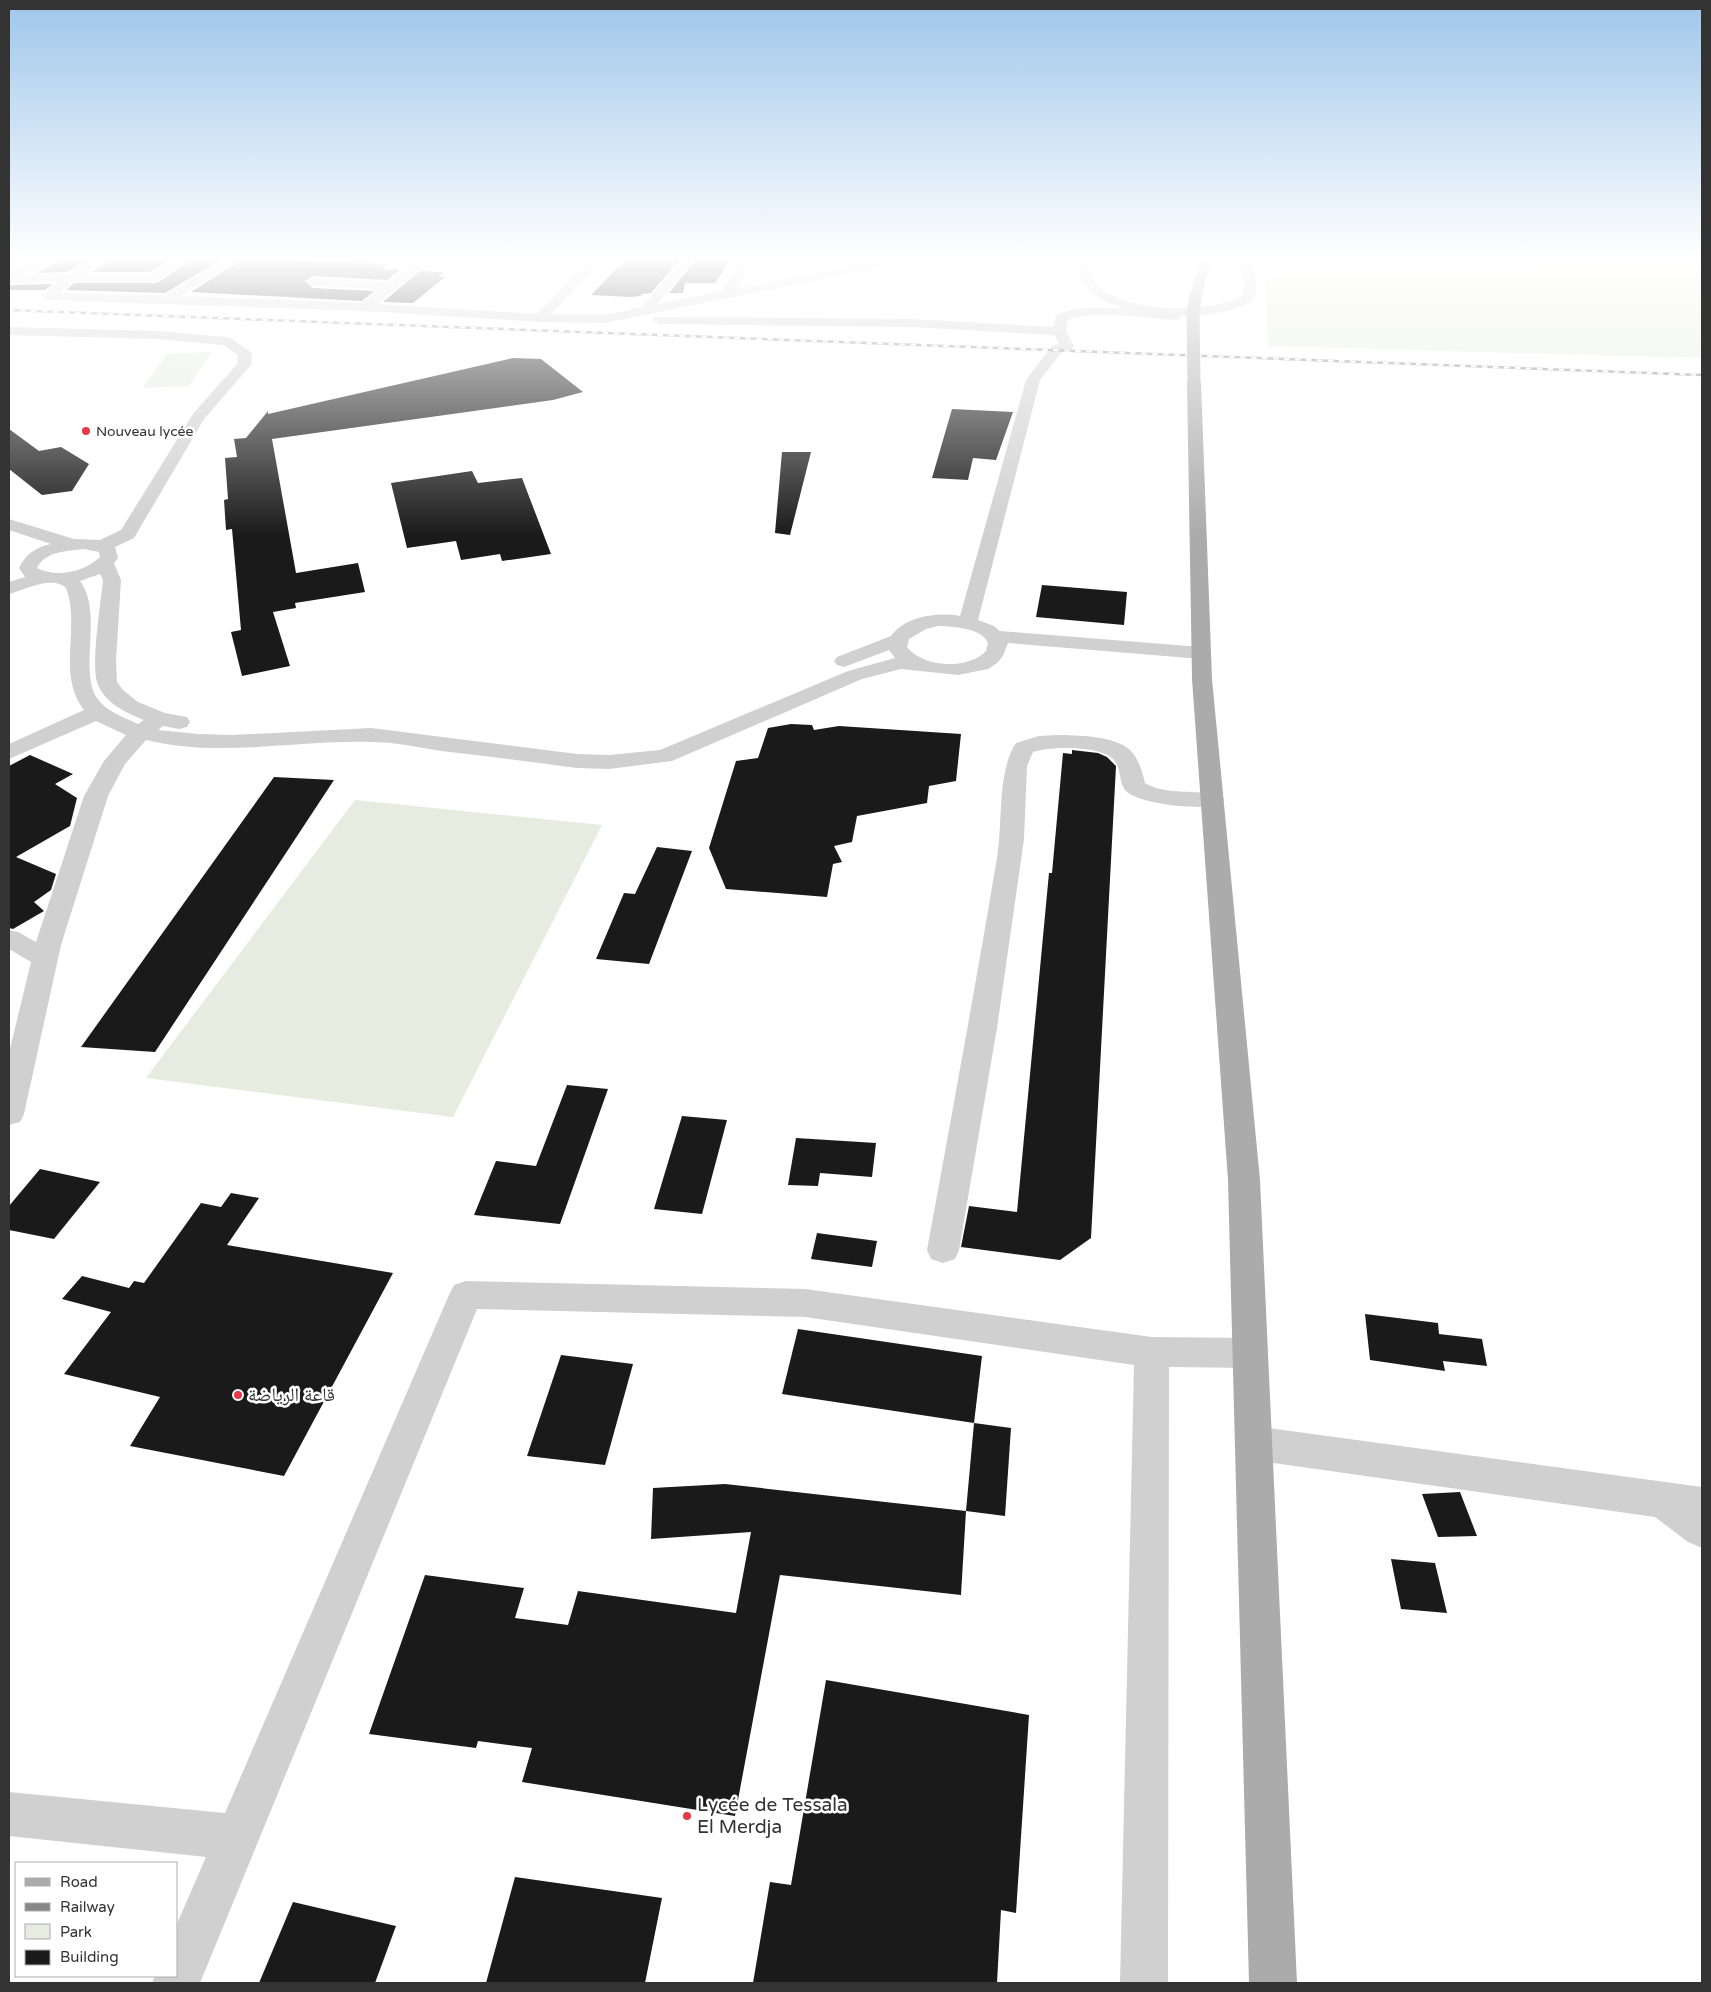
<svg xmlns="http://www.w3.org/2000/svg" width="1711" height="1992" viewBox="0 0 1711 1992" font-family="'Varela Round','Noto Naskh Arabic',sans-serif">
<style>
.green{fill:#e6ecdf}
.building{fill:#1a1a1a}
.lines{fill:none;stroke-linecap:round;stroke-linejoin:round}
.minor{fill:#d0d0d0;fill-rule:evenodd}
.major{fill:#ababab;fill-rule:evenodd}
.rail-casing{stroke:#888;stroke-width:2.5}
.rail{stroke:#fff;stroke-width:2;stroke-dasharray:5.5;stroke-linecap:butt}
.major-bridge{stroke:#ababab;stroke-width:13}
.poi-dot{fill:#e63946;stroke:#fff;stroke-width:2}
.labels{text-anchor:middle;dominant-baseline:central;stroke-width:5;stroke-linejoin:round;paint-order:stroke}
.far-poi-label{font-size:14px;fill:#333;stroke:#fff;text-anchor:start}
.near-poi-label{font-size:19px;fill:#333;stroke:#fff;text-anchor:start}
</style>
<rect width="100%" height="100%" fill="#fff"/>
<g class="green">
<polygon points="1256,257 1702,257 1702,358 1268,346 1266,280"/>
<polygon points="212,352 189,386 142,388 167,354"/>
<polygon points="355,800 602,825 453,1117 146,1078"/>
</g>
<g class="building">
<polygon points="68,257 94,257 67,272 36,273"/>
<polygon points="114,257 176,257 150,272 92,272"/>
<polygon points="196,257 226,257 165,293 66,290 74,283 157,283"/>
<polygon points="246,257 388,264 382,269 400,270 387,280 313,276 305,281 313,288 374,291 362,301 191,292"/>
<polygon points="632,257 682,257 651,293 642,294 640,296 631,297 591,295 627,258"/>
<polygon points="698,257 733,257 715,283 685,283 683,293 669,293"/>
<polygon points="420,271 444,272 438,277 445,277 413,303 383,302"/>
<polygon points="53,284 45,290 9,290 9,286 12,285"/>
<polygon points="513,358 541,359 583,392 553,400 272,439 296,573 358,563 365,592 295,603 296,608 273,612 290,666 242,676 231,632 241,630 232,529 226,530 224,500 228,499 225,458 237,457 234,439 246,438 268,411 268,414"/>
<polygon points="952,409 1013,412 996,460 973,458 968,480 932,478"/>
<polygon points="9,429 39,451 61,447 89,464 72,491 42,495 9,469"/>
<polygon points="782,452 811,452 790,535 775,533"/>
<polygon points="472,471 478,483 522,478 551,554 502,561 500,554 461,560 456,541 407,548 391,483"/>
<polygon points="1042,585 1127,592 1124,625 1036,617"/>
<polygon points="791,724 812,725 814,730 839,726 961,734 956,781 929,786 927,803 857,816 852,842 834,846 842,862 833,864 827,897 726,889 709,848 736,761 758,758 768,728"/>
<polygon points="1072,750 1098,753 1107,757 1116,766 1091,1238 1060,1260 961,1247 969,1206 1017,1212 1049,873 1052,873 1063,753 1072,754"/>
<polygon points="30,755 73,774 55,784 77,798 70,826 16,857 56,874 51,890 34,902 44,911 13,929 9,928 9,766"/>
<polygon points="274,777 334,780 155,1052 81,1047"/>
<polygon points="657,847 692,851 649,964 596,959 624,893 635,894"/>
<polygon points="567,1085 608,1089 560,1224 474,1215 496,1161 536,1166"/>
<polygon points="682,1116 727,1120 702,1214 654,1209"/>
<polygon points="796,1138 876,1143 872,1177 820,1173 818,1186 788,1185"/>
<polygon points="40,1169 100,1182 54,1239 9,1230 9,1206"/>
<polygon points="231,1193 259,1198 227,1245 393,1273 284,1476 130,1446 160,1397 64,1374 111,1312 62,1299 82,1276 129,1288 134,1281 144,1283 201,1203 221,1207"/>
<polygon points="817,1233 877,1241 872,1267 811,1259"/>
<polygon points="1365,1314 1438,1323 1439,1334 1482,1339 1487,1366 1443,1361 1445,1371 1370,1360"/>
<polygon points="798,1329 982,1356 974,1423 782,1394"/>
<polygon points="561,1355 633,1364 605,1465 527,1456"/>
<polygon points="974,1423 1011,1428 1005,1516 966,1511"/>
<polygon points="725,1484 966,1511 961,1595 780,1575 735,1816 522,1782 532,1748 478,1741 476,1748 369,1734 425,1575 524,1588 515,1618 568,1625 578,1591 736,1613 751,1532 651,1539 653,1488"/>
<polygon points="1460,1492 1477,1536 1438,1537 1422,1494"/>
<polygon points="1391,1559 1435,1563 1447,1613 1401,1609"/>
<polygon points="826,1680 1029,1715 1016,1913 1001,1910 997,1983 753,1983 770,1882 791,1885"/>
<polygon points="515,1877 662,1898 645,1983 486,1983"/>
<polygon points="293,1902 396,1926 375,1983 259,1983"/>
</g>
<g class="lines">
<g class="minor">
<polygon points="38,257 53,257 23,275 68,274 98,257 112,257 86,274 151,274 180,257 194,257 157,281 73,281 59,293 165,295 230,257 244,257 181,296 362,303 379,289 313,286 307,282 313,278 388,282 412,263 348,261 342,257 433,257 377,304 537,314 593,257 606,257 551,314 604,315 642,307 684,257 696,257 658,304 722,291 745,257 757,257 737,289 894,257 918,257 912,261 604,323 540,322 365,311 47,300 41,296 58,282 9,283 9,273"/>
<path d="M1088,257H1100L1090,274C1093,278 1095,284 1099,287C1131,314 1207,314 1243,296C1246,281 1241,270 1235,257H1247C1254,270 1262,286 1253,301C1231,312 1206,317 1181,316L1180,319L1175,320C1148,318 1090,309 1067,320L1066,331L1074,346L1072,349L1062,352L1040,380L978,620L994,626L1000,631L1201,647L1208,649L1211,653L1208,657L1201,659L1008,643L1003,656L997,663L988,669L958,675L901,669L862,679L672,761L609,769L577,768C532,762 486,756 441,751C417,747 394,742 370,742C295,740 219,758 146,740L125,764L108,796L61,945L24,1114L20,1122L9,1125V1053L31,962L9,949V930L18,932L36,942L84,796L104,761L126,735L96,721L9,759V744L84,710C56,674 81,628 66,588C53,575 24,590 9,594V582L25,577L19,568C26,554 36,547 51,544L9,530V519L74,539L100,540L121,530L193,414L237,364L238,355L223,345L158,339L9,335V327L158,331L226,337L231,338L252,353L251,365L204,419L134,538L115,547L118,558L114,563L121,580L116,661L117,682L123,690L138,702L165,713L187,717L190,722L187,727L179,729L163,726L158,730L198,734L233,735L371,728L577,754L609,755L660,750L848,671L895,658L889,650L844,667L837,665L834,661L837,657L891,636C906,616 937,612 960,616L1026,380L1052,346L1059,344L1054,335L911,327L660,324L653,320L655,317L911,319L1053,327L1056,315C1078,305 1103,308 1127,309C1101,301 1092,298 1078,274ZM84,549L99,552L100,557C84,572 57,578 37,568C45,551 68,551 84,549ZM100,574L103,580C101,602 91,663 97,682C103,702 126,713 144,720L138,724C125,718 111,713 101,703C75,677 105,614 80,581ZM938,626C953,627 981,627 988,643L986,651C969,670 923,668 907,647L909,639L926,629Z"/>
<path d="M1057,735C1077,735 1115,736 1130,750C1139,759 1142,771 1145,783C1167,796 1196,789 1220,795L1224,800L1220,805C1200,810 1144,805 1127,792C1118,784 1122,769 1114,760C1102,745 1050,746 1033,752L1027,766L1024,839L997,1028L959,1250L955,1259L943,1263L931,1259L927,1250C951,1119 975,989 997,858C1003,823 997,771 1016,743L1039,736Z"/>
<polygon points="466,1281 805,1289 1152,1337 1250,1338 1262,1342 1268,1353 1262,1364 1250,1368 1169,1367 1168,1983 1120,1983 1134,1365 805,1317 477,1309 200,1983 152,1983 155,1976 176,1976 176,1926 206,1857 9,1836 9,1792 225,1813 449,1295 454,1285"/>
<polygon points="1253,1426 1702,1487 1702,1548 1688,1542 1655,1517 1253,1460 1240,1455 1235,1443 1240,1431"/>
</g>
<g class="major">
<polygon points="1203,257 1215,257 1207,276 1201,299 1195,303 1189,299 1195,276"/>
<polygon points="1194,379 1199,380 1201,383 1212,679 1260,1180 1297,1983 1249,1983 1228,1180 1192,679 1187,383 1189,380"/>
</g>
<g class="rail-casing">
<polyline id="rail" points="9,310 1702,375"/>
</g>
<use href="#rail" class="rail"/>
<polyline class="major-bridge" points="1194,383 1193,315 1195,299"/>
</g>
<linearGradient id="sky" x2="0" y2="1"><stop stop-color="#9ec6ea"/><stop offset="0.48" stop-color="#fff"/><stop offset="1" stop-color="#fff" stop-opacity="0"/></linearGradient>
<rect width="1711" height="536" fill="url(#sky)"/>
<g class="poi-dot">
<circle cx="86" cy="431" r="5"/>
<circle cx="238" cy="1395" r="5"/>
<circle cx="687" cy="1816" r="5"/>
</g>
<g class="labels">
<g class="far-poi-label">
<text x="96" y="431">Nouveau lycée</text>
</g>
<g class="near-poi-label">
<text x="248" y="1395">قاعة الرياضة</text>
<text x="697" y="1805">Lycée de Tessala<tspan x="697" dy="22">El Merdja</tspan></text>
</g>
</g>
<rect width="1711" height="1992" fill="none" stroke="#333333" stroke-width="20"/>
<rect x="15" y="1862" width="162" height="115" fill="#ffffff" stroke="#adadad"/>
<rect x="25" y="1878" width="25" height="8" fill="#ababab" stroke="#adadad"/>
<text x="60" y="1887" font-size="15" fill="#333333">Road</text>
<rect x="25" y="1903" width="25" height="8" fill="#888888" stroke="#adadad"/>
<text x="60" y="1912" font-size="15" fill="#333333">Railway</text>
<rect x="25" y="1924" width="25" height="15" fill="#e6ecdf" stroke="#adadad"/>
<text x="60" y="1937" font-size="15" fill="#333333">Park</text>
<rect x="25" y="1950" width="25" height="15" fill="#1a1a1a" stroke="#adadad"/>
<text x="60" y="1962" font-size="15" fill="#333333">Building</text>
</svg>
